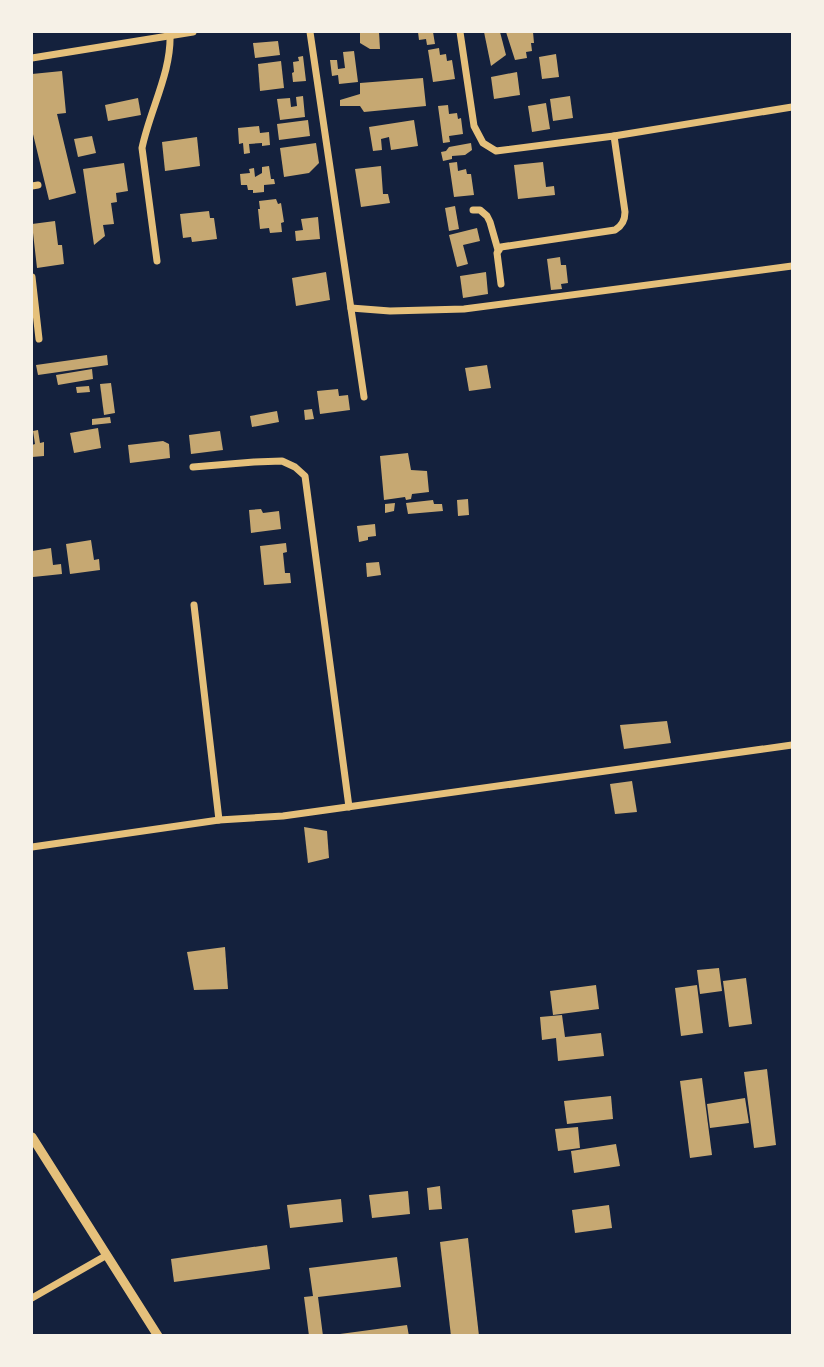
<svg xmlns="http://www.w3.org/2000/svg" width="824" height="1367" viewBox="0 0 824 1367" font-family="'Roboto Condensed',sans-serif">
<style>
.building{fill:#c6a872}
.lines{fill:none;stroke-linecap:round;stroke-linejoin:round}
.minor{stroke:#e5c07b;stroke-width:7}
.tertiary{stroke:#e5c07b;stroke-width:9}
</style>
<rect width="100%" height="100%" fill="#14213d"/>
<g class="building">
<polygon points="360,32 379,32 380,49 370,49 360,43"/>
<polygon points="418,32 433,32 435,44 427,45 426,39 419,40"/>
<polygon points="484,32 500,32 506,55 491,66"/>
<polygon points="506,32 533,32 534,43 531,43 532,51 526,52 527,58 515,60"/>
<polygon points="278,41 280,55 255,58 253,43"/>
<polygon points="439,48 440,55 446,54 447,61 452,60 455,79 433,82 428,50"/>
<polygon points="354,51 358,82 339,84 338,75 332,76 330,60 337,60 338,69 345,68 343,52"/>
<polygon points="556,54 559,77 542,79 539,57"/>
<polygon points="303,56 306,81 293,82 292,73 294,72 293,62 299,61 298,57"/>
<polygon points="281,61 284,88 260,91 258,64"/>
<polygon points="62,71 66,113 57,114 76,193 49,200 32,130 32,74"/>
<polygon points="517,72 520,95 494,99 491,77"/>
<polygon points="423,78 426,106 364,112 360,106 340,106 340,100 360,94 360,83"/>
<polygon points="303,96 305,117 280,120 277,99 290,98 291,107 297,106 296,97"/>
<polygon points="570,96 573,118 553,121 550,99"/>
<polygon points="138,98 141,115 108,121 105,105"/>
<polygon points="546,103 550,129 532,132 528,106"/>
<polygon points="448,105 449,114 457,113 458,119 461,118 463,134 449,136 450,142 443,143 438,106"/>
<polygon points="308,120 310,136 279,140 277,124"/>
<polygon points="414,120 418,146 391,150 389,137 381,139 382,150 373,151 369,127"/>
<polygon points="259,126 260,133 269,132 270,145 262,146 262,143 249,144 250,153 244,154 243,143 239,144 238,128"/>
<polygon points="92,136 96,153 78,157 74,139"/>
<polygon points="197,137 200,166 165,171 162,142"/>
<polygon points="316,143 319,163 309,173 284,177 280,148"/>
<polygon points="471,143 472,150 465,155 452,156 452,159 443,161 441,152 446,151 449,147"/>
<polygon points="457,162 458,171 466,169 467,174 471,174 474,195 454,197 449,163"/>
<polygon points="543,162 546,187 554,186 555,195 518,199 514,165"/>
<polygon points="124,163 128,191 116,193 117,202 111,203 114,224 103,225 105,236 94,245 83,169"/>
<polygon points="269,166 271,179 274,179 275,184 264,185 264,192 253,193 253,190 248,190 247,185 241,185 240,174 250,173 249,169 254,168 255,177 262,173 262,167"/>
<polygon points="381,166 383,194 388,194 390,203 361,207 355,169"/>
<polygon points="276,199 278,204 281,203 284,222 281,223 282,232 270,233 269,228 260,229 258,209 260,209 259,201"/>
<polygon points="455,206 459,229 449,231 445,208"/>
<polygon points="209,211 210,218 214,218 217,239 192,242 191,237 183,238 180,214"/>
<polygon points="318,217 320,239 296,241 295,231 303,230 301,219"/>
<polygon points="55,221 58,245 62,245 64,264 37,268 32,224"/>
<polygon points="477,228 480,241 463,245 468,264 457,267 449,235"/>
<polygon points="560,257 561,265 566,265 568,283 561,284 562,289 551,290 547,259"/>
<polygon points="326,272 330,300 296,306 292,278"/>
<polygon points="486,272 488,294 463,298 460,276"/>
<polygon points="107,355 108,365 38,375 36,365"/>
<polygon points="487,365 491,388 469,391 465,368"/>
<polygon points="92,369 93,379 58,385 56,375"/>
<polygon points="111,383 115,413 104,415 100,384"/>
<polygon points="89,386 90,392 77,393 76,387"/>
<polygon points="338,389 339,396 348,395 350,410 320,414 317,391"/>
<polygon points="312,409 314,419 305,420 304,410"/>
<polygon points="277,411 279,422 252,427 250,416"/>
<polygon points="110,417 111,423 92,425 92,419"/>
<polygon points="98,428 101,448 74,453 70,433"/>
<polygon points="38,430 40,443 44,442 44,456 32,457 32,445 35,444 33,431"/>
<polygon points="220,431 223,450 191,454 189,435"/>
<polygon points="163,441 169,444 170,458 130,463 128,445"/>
<polygon points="408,453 411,470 427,471 429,492 412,494 411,499 406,500 405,497 384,500 380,456"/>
<polygon points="468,499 469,515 458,516 457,500"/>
<polygon points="433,500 434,504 442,504 443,511 408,514 406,503"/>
<polygon points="395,503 394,511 385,513 385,504"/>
<polygon points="261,509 263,513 279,511 281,529 251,533 249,510"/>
<polygon points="375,524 376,536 368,537 368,540 359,542 357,526"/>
<polygon points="91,540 94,560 99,559 100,570 70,574 66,544"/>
<polygon points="286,543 287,552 283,553 285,573 290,573 291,583 264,585 260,546"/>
<polygon points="51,548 53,565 61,564 62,574 33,577 32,551"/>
<polygon points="379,562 381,575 367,577 366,563"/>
<polygon points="667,721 671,743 624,749 620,725"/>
<polygon points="632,781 637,812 615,814 610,784"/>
<polygon points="304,827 327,831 329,858 308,863"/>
<polygon points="225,947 228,989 194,990 187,952"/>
<polygon points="719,968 722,991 700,994 697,970"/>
<polygon points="746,978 752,1024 729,1027 723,981"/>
<polygon points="596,985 599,1009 553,1015 550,991"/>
<polygon points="697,985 703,1033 681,1036 675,988"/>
<polygon points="562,1015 565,1037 601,1033 604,1056 558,1061 556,1038 542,1040 540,1017"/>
<polygon points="767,1069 776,1145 754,1148 744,1072"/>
<polygon points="702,1078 712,1155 690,1158 680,1081"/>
<polygon points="611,1096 613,1119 567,1124 564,1101"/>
<polygon points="745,1098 749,1123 710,1128 707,1104"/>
<polygon points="578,1127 580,1148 558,1151 555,1129"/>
<polygon points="616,1144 620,1166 574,1173 571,1151"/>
<polygon points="440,1186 442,1209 429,1210 427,1188"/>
<polygon points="408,1191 410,1214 372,1218 369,1195"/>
<polygon points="341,1199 343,1222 290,1228 287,1205"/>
<polygon points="609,1205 612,1228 575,1233 572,1210"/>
<polygon points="468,1238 479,1336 451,1336 440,1242"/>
<polygon points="267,1245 270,1269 174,1282 171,1259"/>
<polygon points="397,1257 401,1287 318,1297 323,1336 309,1336 304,1297 313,1296 309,1268"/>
<polygon points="407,1325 409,1336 340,1336 340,1334"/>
</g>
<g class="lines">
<g class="minor">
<polyline points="310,32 364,397"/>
<polyline points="460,32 474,126 483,143 496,151 614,136 792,107"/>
<polyline points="32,58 193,32"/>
<polyline points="32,186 38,185"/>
<polyline points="473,210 480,210 487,216 490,222 498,250"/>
<path d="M157,261L142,148C150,109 172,72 170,32"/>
<polyline points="32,277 39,339"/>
<path d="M501,284L497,253L501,247L615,230C622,226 625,220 625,212L614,136"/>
<polyline points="351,308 390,311 464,309 792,266"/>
<polyline points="193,467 254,462 282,461 295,467 305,476 349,807"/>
<polyline points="194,605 219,820"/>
<polyline points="32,847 219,820 283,816 792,745"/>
<polyline points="32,1298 107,1255"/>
</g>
<polyline class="tertiary" points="32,1137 158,1336"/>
</g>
<rect width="824" height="1367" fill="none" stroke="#f6f1e7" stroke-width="66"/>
</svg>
